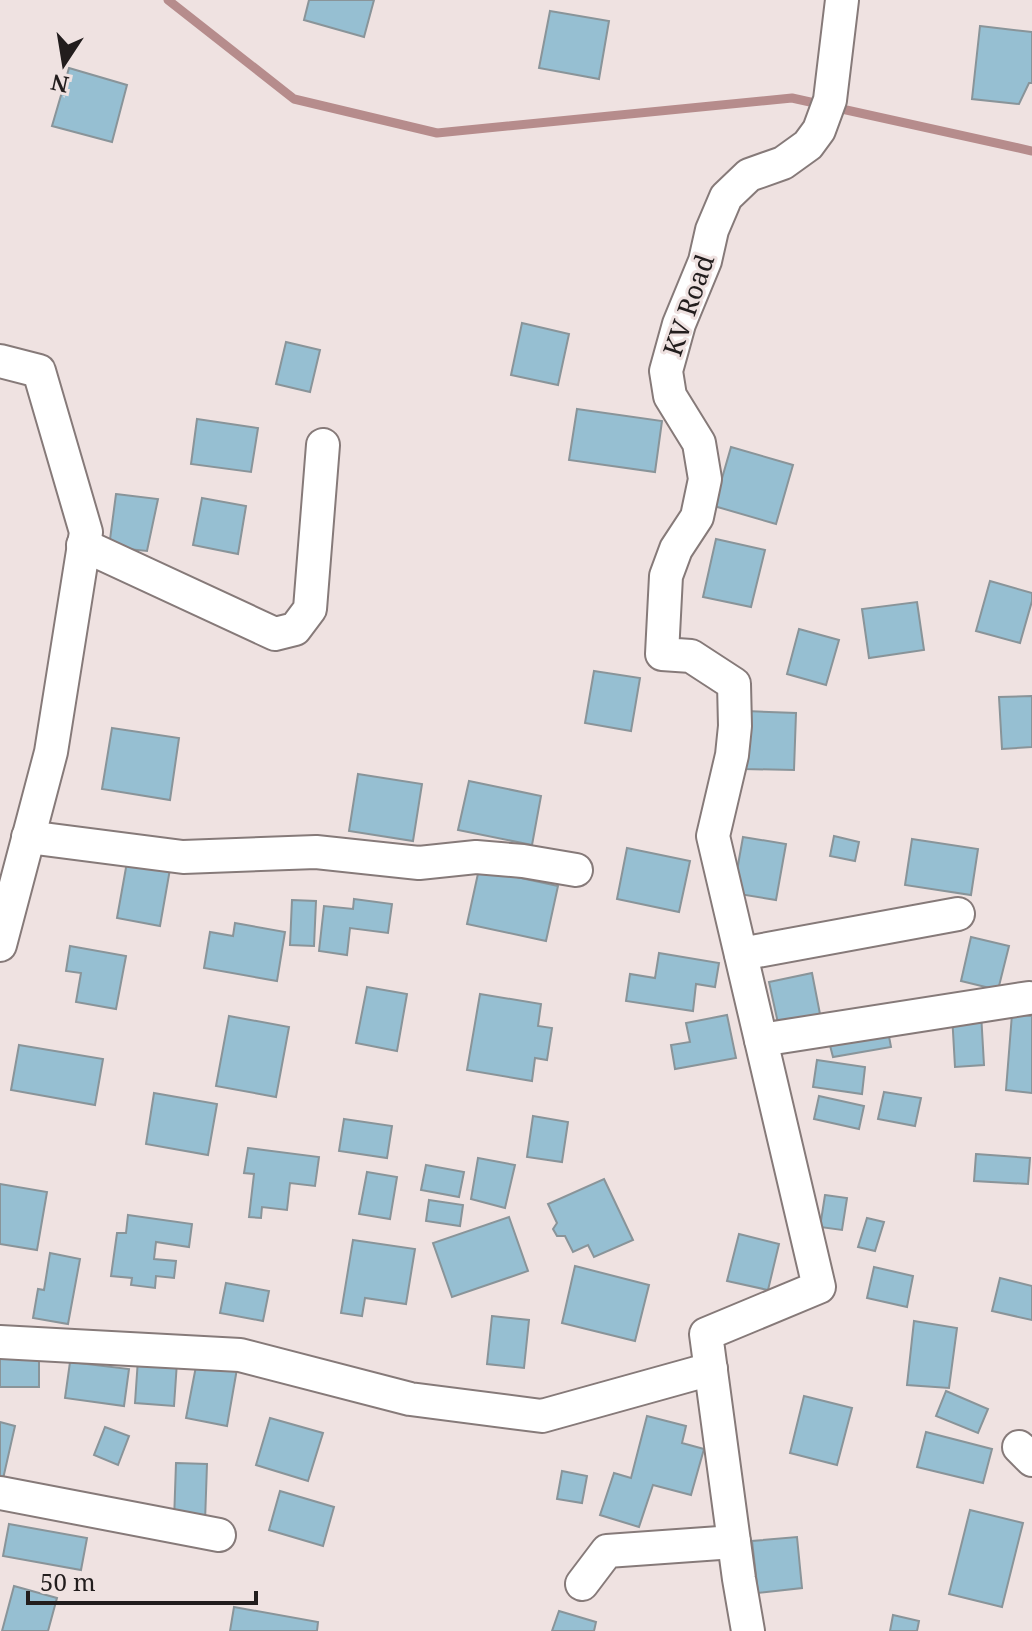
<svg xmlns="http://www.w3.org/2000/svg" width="1032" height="1631" viewBox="0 0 1032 1631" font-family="'Noto Serif',serif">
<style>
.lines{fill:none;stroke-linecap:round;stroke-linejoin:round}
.stream{stroke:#b68c8c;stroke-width:9}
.building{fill:#96bfd2;stroke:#899499;stroke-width:2}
.minor-casing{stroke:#867a79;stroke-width:36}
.minor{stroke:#fff;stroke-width:32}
.labels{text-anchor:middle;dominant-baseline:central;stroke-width:6;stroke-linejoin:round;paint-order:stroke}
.street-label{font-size:26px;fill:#221d1d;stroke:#efe2e1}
</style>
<rect width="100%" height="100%" fill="#efe2e1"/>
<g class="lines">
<polyline class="stream" points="168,0 294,99 437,133 792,98 1032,151"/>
</g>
<g class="building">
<polygon points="309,0 374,0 364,37 304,20"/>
<polygon points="550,11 609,21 599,79 539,68"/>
<polygon points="980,26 1032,32 1032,83 1029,83 1019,104 972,99"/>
<polygon points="69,68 127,85 112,142 52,126"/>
<polygon points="522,323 569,334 558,385 511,375"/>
<polygon points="286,342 320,350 310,392 276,384"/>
<polygon points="577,409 662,421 655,472 569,460"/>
<polygon points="197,419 258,428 251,472 191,464"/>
<polygon points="731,447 793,465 776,524 714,506"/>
<polygon points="116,494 158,499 147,551 109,547"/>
<polygon points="202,498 246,506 238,554 193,545"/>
<polygon points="716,539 765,550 751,607 703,597"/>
<polygon points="990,581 1032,593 1032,601 1020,643 976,631"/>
<polygon points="917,602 924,650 869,658 862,609"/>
<polygon points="799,629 839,640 826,685 787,674"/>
<polygon points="594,671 640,678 631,731 585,723"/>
<polygon points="1032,696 1032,747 1002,749 999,697"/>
<polygon points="746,711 796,713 794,770 744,769"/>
<polygon points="112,728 179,738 170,800 102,789"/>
<polygon points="358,774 422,784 413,841 349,831"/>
<polygon points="469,781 541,796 532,845 458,830"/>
<polygon points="834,836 859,842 855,861 830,856"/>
<polygon points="743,837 786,844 776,900 733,893"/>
<polygon points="912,839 978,849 971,895 905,885"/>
<polygon points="627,848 690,861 679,912 617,899"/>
<polygon points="127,862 170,869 160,926 117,918"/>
<polygon points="479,869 558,886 546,941 467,924"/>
<polygon points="354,899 392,904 388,933 350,928 347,955 319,951 324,906 353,909"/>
<polygon points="292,900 316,901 314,946 290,945"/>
<polygon points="235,923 285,932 277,981 204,968 210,932 233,936"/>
<polygon points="971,937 1009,946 998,990 961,981"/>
<polygon points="70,946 126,956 116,1009 76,1002 81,973 66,971"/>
<polygon points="659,953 719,963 715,987 696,984 693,1011 626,1001 630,974 655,978"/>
<polygon points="812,973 820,1014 778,1023 769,982"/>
<polygon points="367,987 407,994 397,1051 356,1043"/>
<polygon points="480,994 541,1004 538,1026 552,1028 547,1060 535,1058 532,1081 467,1070"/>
<polygon points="981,1013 984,1065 955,1067 952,1014"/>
<polygon points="1012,1014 1032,1016 1032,1093 1006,1090"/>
<polygon points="727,1015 736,1058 675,1069 671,1045 690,1042 686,1023"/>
<polygon points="885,1015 891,1047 833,1057 826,1030"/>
<polygon points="229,1016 289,1027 276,1097 216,1086"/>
<polygon points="19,1045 103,1059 95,1105 11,1090"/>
<polygon points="817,1060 865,1067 862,1094 813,1087"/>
<polygon points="884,1092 921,1098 915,1126 878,1119"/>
<polygon points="154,1093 217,1104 208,1155 146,1144"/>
<polygon points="819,1096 864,1106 859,1129 814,1119"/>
<polygon points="533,1116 568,1122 562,1162 527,1157"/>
<polygon points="344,1119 392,1126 387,1158 339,1151"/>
<polygon points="248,1148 319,1157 315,1186 290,1183 287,1210 262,1207 261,1218 249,1217 254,1174 244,1173"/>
<polygon points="976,1154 1030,1158 1028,1184 974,1181"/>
<polygon points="478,1158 515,1165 505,1208 471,1199"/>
<polygon points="426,1165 464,1172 459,1197 421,1190"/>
<polygon points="367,1172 397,1177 390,1219 359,1214"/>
<polygon points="604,1179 633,1240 594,1257 588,1245 573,1252 565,1236 557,1236 553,1229 557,1223 548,1204"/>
<polygon points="0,1184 47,1192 37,1250 0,1244"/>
<polygon points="825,1195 847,1198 842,1230 820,1227"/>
<polygon points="429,1200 463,1205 460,1226 426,1221"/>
<polygon points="128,1215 192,1224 189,1247 156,1242 154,1259 176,1261 174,1278 156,1276 155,1288 131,1285 132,1278 111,1276 117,1233 126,1233"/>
<polygon points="509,1217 528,1271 452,1297 433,1243"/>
<polygon points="867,1218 884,1222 875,1251 858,1247"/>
<polygon points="739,1234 779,1244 768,1290 727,1281"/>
<polygon points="353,1240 415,1249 406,1304 365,1298 362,1316 341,1313"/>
<polygon points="50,1253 80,1259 68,1324 33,1318 38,1289 44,1290"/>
<polygon points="575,1266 649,1285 635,1341 562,1323"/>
<polygon points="874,1267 913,1276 907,1307 867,1298"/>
<polygon points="1000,1278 1032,1286 1032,1320 992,1311"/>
<polygon points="226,1283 269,1291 263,1321 220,1313"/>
<polygon points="492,1316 529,1320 524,1368 487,1364"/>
<polygon points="914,1321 957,1328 949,1388 907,1385"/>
<polygon points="198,1356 238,1363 227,1426 186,1418"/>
<polygon points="0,1358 39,1359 39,1387 0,1387"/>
<polygon points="138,1359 177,1362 174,1406 135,1403"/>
<polygon points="70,1362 129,1369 124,1406 65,1398"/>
<polygon points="946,1391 988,1409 978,1433 936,1416"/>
<polygon points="804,1396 852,1408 837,1465 790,1453"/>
<polygon points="647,1416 686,1426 682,1443 704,1449 691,1495 653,1485 639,1527 600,1515 614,1473 631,1478"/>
<polygon points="270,1418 323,1433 308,1481 256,1465"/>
<polygon points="0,1422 15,1426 3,1479 0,1478"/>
<polygon points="105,1427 129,1436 118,1465 94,1455"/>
<polygon points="926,1432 992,1449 983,1483 917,1467"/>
<polygon points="176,1463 207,1464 205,1522 174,1521"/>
<polygon points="562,1471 587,1476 582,1503 557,1499"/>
<polygon points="280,1491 334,1507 323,1546 269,1530"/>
<polygon points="970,1510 1023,1523 1002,1607 949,1594"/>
<polygon points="9,1524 87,1538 81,1570 3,1556"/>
<polygon points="797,1537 802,1588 758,1593 752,1541"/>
<polygon points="14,1586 57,1598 48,1631 2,1631"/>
<polygon points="234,1607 318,1622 317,1631 230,1631"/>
<polygon points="559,1611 596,1622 594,1631 552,1631"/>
<polygon points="893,1615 919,1621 917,1631 890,1631"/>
</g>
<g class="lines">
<g class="minor-casing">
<g id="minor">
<polyline points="0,361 39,371 86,532 51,752 0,945"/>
<polyline points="83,545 275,634 295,629 310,609 323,445"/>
<polyline points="28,837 183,857 316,852 419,863 476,857 523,861 576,870"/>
<polyline points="741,954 958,914"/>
<polyline points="761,1040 1029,998"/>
<polyline points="0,1342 240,1355 410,1399 542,1416 711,1369"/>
<polyline points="1019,1447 1032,1460"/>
<polyline points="0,1493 219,1535"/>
<polyline points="582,1584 607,1551 734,1542"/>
<polyline points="748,1631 739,1579 706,1334 819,1287 713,836 732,755 735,726 734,684 691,656 662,654 666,576 676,549 697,517 705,479 699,443 670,396 666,371 679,324 705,261 712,230 726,197 749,175 783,163 808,145 819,130 830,100 842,0"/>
</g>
</g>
<use href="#minor" class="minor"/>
</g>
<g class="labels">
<g class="street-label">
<text transform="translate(688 305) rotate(-71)">KV Road</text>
</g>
</g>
<g transform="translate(64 64) rotate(192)" stroke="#efe2e1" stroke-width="6" paint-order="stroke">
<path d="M0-6L14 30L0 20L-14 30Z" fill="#221d1d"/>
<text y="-12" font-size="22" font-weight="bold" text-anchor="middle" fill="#221d1d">N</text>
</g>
<path d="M28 1591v12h228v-12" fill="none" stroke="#221d1d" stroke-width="4"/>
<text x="40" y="1591" font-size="24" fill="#221d1d" stroke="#efe2e1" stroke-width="6" paint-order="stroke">50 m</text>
</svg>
